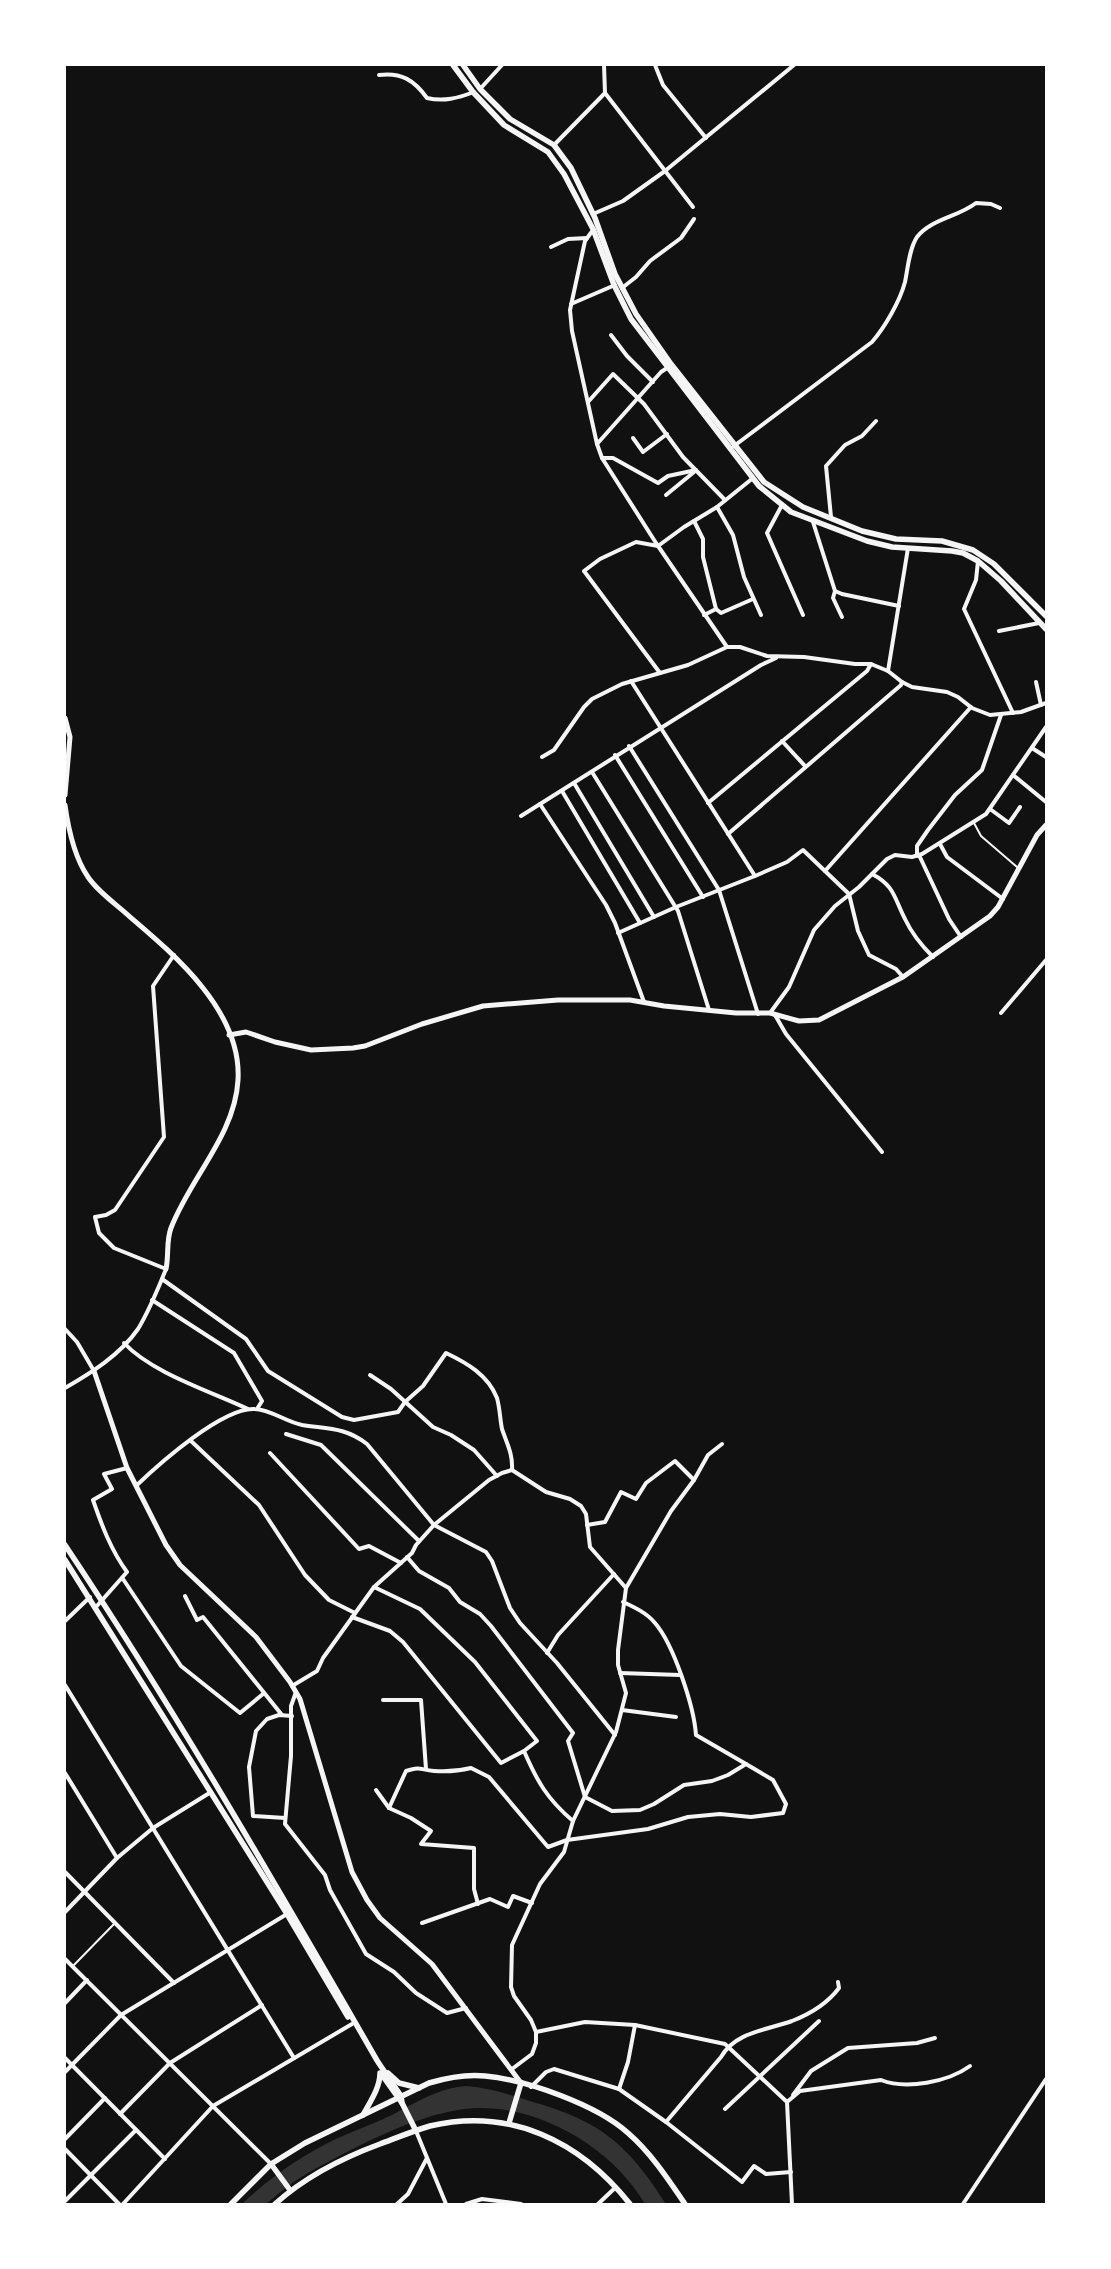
<svg xmlns="http://www.w3.org/2000/svg" width="1111" height="2269" viewBox="0 0 1111 2269" font-family="'Source Sans 3',sans-serif">
<style>
.water{fill:#333}
.lines{fill:none;stroke-linecap:round;stroke-linejoin:round}
.service{stroke:#f5f5f5;stroke-width:2}
.minor{stroke:#f5f5f5;stroke-width:4}
.tertiary{stroke:#f5f5f5;stroke-width:5}
.secondary{stroke:#f5f5f5;stroke-width:5.5}
</style>
<rect width="100%" height="100%" fill="#111"/>
<path class="water" d="M467,2086C488,2088 509,2094 530,2101C600,2121 627,2143 666,2204H645C610,2144 529,2098 458,2110C415,2117 367,2141 328,2162C312,2170 297,2179 283,2190C277,2194 271,2201 265,2204C259,2206 248,2204 242,2204C270,2177 301,2156 336,2139C355,2130 374,2124 392,2115C417,2102 438,2088 467,2086Z"/>
<g class="lines">
<g class="service">
<polyline points="974,823 981,836 1017,867"/>
<polyline points="73,1966 115,1923"/>
</g>
<g class="minor">
<polyline points="655,65 663,85 706,138"/>
<path d="M379,75C401,72 414,80 427,98C444,102 458,98 474,92"/>
<polyline points="480,89 502,65"/>
<polyline points="605,93 693,207"/>
<polyline points="554,145 605,93 604,65"/>
<polyline points="593,214 623,201 665,171 794,65"/>
<polyline points="593,230 585,241 570,310 572,331 597,444 602,458 656,543 727,647"/>
<polyline points="551,247 568,239 587,238"/>
<polyline points="622,288 636,277 650,261 681,238 694,219"/>
<polyline points="571,304 615,285"/>
<polyline points="611,335 627,356 653,382"/>
<polyline points="588,402 613,374 644,404 683,457 725,500"/>
<polyline points="633,438 643,452 667,434"/>
<polyline points="597,444 661,372 670,366"/>
<path d="M734,446L872,342C885,327 900,301 905,282C908,268 909,249 917,237C931,219 958,217 976,203L991,204L1000,208"/>
<polyline points="602,458 613,458 658,483 668,476 696,470"/>
<polyline points="666,495 694,472"/>
<polyline points="782,505 767,533 803,615"/>
<polyline points="717,507 733,535 744,577 761,615"/>
<polyline points="831,517 826,466 845,445 862,436 876,421"/>
<polyline points="694,521 703,539 703,557 716,609 721,613 753,599"/>
<polyline points="813,522 835,591 842,594 899,606"/>
<polyline points="978,561 976,580 964,609 1013,713"/>
<polyline points="835,591 833,598 842,617"/>
<polyline points="704,615 716,609"/>
<polyline points="999,631 1039,623"/>
<polyline points="888,671 908,548"/>
<polyline points="660,673 584,571 600,559 636,542 658,546 684,527 717,507 753,478"/>
<polyline points="631,681 755,876 787,862 803,850 849,894 858,931 869,955 896,969 903,977"/>
<polyline points="1036,682 1041,705"/>
<polyline points="782,741 805,766"/>
<polyline points="629,746 719,890 758,1014"/>
<polyline points="1032,748 1046,757"/>
<polyline points="615,755 703,897"/>
<polyline points="542,757 554,750 584,707 592,699 622,684 688,665 727,647 740,647 767,656 804,657 855,664 871,664 888,671 902,682 912,687 947,692 958,697 972,708 990,715 1021,712 1046,703"/>
<polyline points="592,772 678,911 709,1010"/>
<polyline points="1013,775 1046,802"/>
<polyline points="574,783 654,917"/>
<polyline points="562,791 640,923"/>
<polyline points="708,803 867,671 871,664"/>
<polyline points="540,804 606,905 615,923 644,1002"/>
<polyline points="990,809 1009,823 1020,807"/>
<polyline points="521,816 761,665 776,658"/>
<polyline points="728,834 901,685 902,682"/>
<polyline points="940,844 947,857 1003,899"/>
<polyline points="919,855 949,919 961,937"/>
<polyline points="917,856 917,846 928,830 955,795 982,770 1001,715"/>
<polyline points="825,871 971,707"/>
<path d="M872,874C895,886 894,898 905,919C912,934 921,945 933,957"/>
<polyline points="618,933 676,907 755,876"/>
<polyline points="770,1013 789,987 814,930 835,906 859,887 887,859 895,855 912,857 922,854 986,814 1046,727"/>
<polyline points="1001,1013 1046,960"/>
<polyline points="775,1015 786,1034 882,1152"/>
<path d="M162,1279L246,1339L268,1371L342,1417L354,1420L398,1412L405,1402L423,1386L446,1353C467,1363 488,1375 497,1398C500,1409 500,1419 502,1429C507,1444 513,1454 512,1470"/>
<polyline points="152,1300 234,1353 262,1401 257,1409"/>
<polyline points="65,1329 77,1342 94,1371"/>
<path d="M124,1343C152,1373 210,1391 248,1409"/>
<polyline points="370,1375 391,1389 433,1427 451,1435 474,1450 497,1476"/>
<path d="M65,1388C91,1373 120,1355 138,1329C149,1311 158,1289 166,1269L114,1248L99,1233L95,1217L106,1215L115,1210L164,1137L153,986L174,955"/>
<polyline points="286,1434 321,1445 419,1541"/>
<polyline points="191,1441 259,1505 305,1575 329,1600 355,1613"/>
<polyline points="270,1453 359,1549 369,1546 401,1563"/>
<path d="M137,1485C160,1463 222,1408 254,1409C270,1409 286,1422 302,1425C327,1429 345,1427 367,1444L434,1525L486,1552L492,1561L510,1608L520,1623L557,1663L615,1735"/>
<polyline points="587,1525 605,1522 621,1492 636,1499 646,1483 675,1461 694,1480"/>
<polyline points="123,1579 181,1666 240,1713 263,1694"/>
<path d="M374,1587L420,1609L475,1662L537,1741L524,1751C537,1781 547,1799 573,1821"/>
<polyline points="626,1588 671,1511 694,1480 708,1455 722,1444"/>
<polyline points="185,1596 197,1620 203,1617 282,1715"/>
<path d="M623,1602C634,1607 647,1613 655,1623C674,1645 694,1707 696,1735L746,1764"/>
<path d="M96,1607L127,1572C111,1550 102,1526 93,1500L112,1489L104,1474L127,1468"/>
<polyline points="352,1617 390,1631 403,1642 501,1763 524,1751"/>
<polyline points="65,1621 90,1597"/>
<polyline points="547,1653 558,1635 614,1574"/>
<polyline points="620,1673 680,1675"/>
<polyline points="65,1685 294,2058"/>
<polyline points="292,1686 317,1671 323,1658 374,1587 412,1553 416,1545 434,1525 489,1480 502,1473 512,1470 546,1492 570,1499 581,1506 586,1514 590,1547 626,1588 618,1650 618,1665 626,1693 616,1732 573,1821 564,1852 540,1884 512,1945 511,1987 514,1996 531,2020 536,2032 536,2043 532,2054 512,2069"/>
<polyline points="296,1692 291,1706 291,1756 285,1824 325,1875 330,1890 366,1954 394,1972 416,1993 447,2013 466,2008"/>
<polyline points="383,1700 421,1700 426,1769"/>
<polyline points="622,1710 676,1717"/>
<polyline points="65,1773 117,1858"/>
<polyline points="376,1790 389,1808 411,1818 431,1831 421,1844 474,1848 474,1889 478,1904"/>
<path d="M389,1808L406,1771C422,1766 420,1770 434,1771C447,1772 459,1771 471,1768L489,1777L548,1847L567,1840L648,1829L688,1817L720,1814L751,1817L783,1813L786,1804L773,1780L746,1764L728,1775L712,1781L684,1785L654,1804L640,1810L612,1811L585,1797L568,1741L573,1733L491,1626L480,1614L460,1602L449,1588L419,1571L407,1557"/>
<polyline points="285,1818 253,1816 249,1767 256,1731 267,1719 279,1715 292,1716"/>
<polyline points="65,1872 174,1983"/>
<polyline points="65,1912 117,1858 153,1828 211,1792"/>
<polyline points="422,1923 490,1899 508,1907 513,1896 532,1903"/>
<polyline points="65,1959 271,2164"/>
<polyline points="65,2003 87,1980"/>
<polyline points="536,2032 585,2022 635,2025 725,2044 787,2102 792,2204"/>
<polyline points="65,2058 165,2159"/>
<polyline points="65,2072 121,2015 287,1914"/>
<polyline points="531,2087 546,2072 554,2069 619,2089 666,2122 742,2182 754,2166 766,2174 791,2172"/>
<polyline points="619,2089 628,2062 635,2025"/>
<polyline points="793,2095 811,2071 848,2048 917,2043 935,2038"/>
<path d="M787,2102L800,2091L881,2080C906,2090 948,2082 970,2066"/>
<polyline points="725,2109 819,2021"/>
<polyline points="120,2114 170,2063 262,2005"/>
<path d="M666,2122L721,2057C735,2032 767,2030 792,2021C810,2014 827,2004 839,1988L838,1982"/>
<polyline points="416,2131 446,2204"/>
<polyline points="65,2139 105,2098"/>
<polyline points="65,2149 119,2204"/>
<polyline points="65,2201 136,2130"/>
<polyline points="123,2204 213,2106 352,2024"/>
<polyline points="397,2204 408,2194 427,2158"/>
<polyline points="466,2204 482,2199 521,2204"/>
<polyline points="598,2204 616,2187"/>
<polyline points="963,2204 1046,2079"/>
</g>
<g class="tertiary">
<polyline points="65,718 70,737 65,795"/>
<path d="M65,805C68,827 75,858 88,877C98,892 116,904 129,916C176,956 242,1012 238,1080C235,1135 190,1178 171,1228C166,1241 169,1255 166,1269"/>
<polyline points="229,1035 246,1032 275,1042 311,1050 353,1048 365,1046 422,1024 483,1006 558,1000 630,1000 664,1006 736,1013 770,1013 799,1021 819,1020 903,977 990,916 998,907 1037,835 1046,825"/>
<polyline points="94,1371 127,1468 166,1545 180,1565 256,1637 290,1682 300,1699 352,1872 367,1900 380,1918 432,1964 521,2083"/>
</g>
<g class="secondary">
<polyline points="453,65 473,92 504,125 548,152 564,174 593,229 614,285 631,319 759,486 791,512 867,541 892,547 952,551 963,553 978,561 1001,581 1046,629"/>
<polyline points="463,65 480,89 510,119 554,145 571,168 595,218 615,274 636,314 671,364 764,482 803,507 862,531 896,539 942,541 973,550 994,564 1046,616"/>
<path d="M65,1545C177,1713 277,1887 378,2062L401,2096L402,2103L416,2131"/>
<polyline points="65,1560 287,1914 348,2017"/>
<polyline points="388,2073 399,2083 419,2088"/>
<polyline points="382,2075 402,2103"/>
<path d="M363,2115C370,2102 380,2088 380,2073"/>
<polyline points="509,2123 521,2083"/>
<polyline points="271,2164 290,2190"/>
<path d="M231,2204L271,2164L305,2143L429,2083C446,2078 466,2074 485,2076C527,2080 597,2105 628,2133C651,2153 668,2179 685,2204"/>
<path d="M275,2204C305,2177 342,2158 380,2144C396,2138 413,2131 430,2126C510,2107 580,2141 630,2204"/>
</g>
</g>
<rect width="1111" height="2269" fill="none" stroke="#ffffff" stroke-width="132"/>
</svg>
